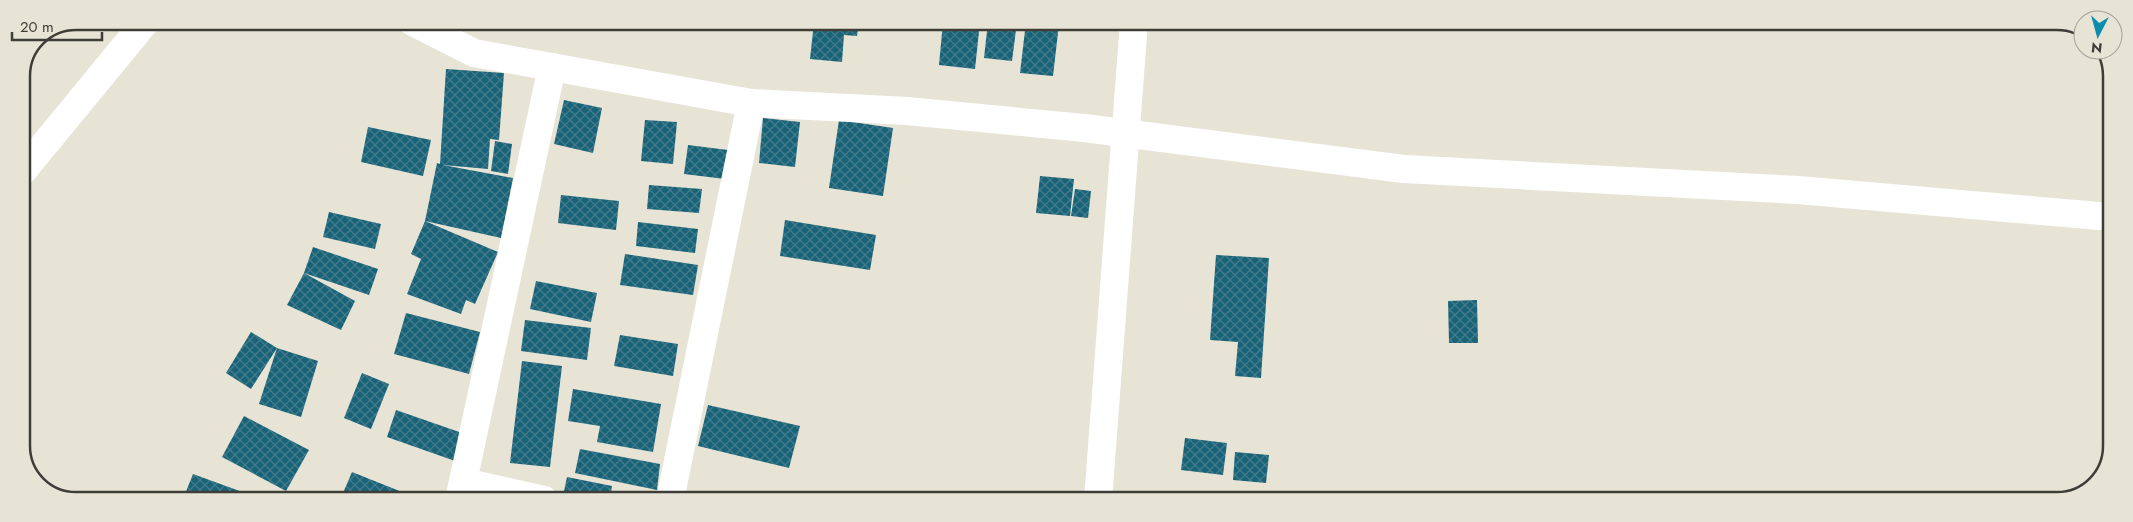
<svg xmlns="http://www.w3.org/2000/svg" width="2133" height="522" viewBox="0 0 2133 522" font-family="Jost,sans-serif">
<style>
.building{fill:url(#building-cross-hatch)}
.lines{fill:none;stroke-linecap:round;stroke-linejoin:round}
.minor{stroke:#fff;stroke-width:28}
.tertiary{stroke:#fff;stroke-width:28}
.rim{fill:none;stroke:#3e3d37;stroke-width:2.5}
</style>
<defs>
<pattern id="building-cross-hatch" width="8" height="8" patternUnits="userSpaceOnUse" patternTransform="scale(1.25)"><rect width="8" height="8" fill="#196379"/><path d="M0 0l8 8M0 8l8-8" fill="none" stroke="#447c8c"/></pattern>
</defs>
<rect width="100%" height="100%" fill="#e7e4d6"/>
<g class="building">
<polygon points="814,22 859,22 857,36 844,35 842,62 810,59"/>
<polygon points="943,22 980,22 975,69 939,65"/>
<polygon points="988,22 1017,22 1012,61 984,58"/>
<polygon points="1026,22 1059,24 1053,76 1020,73"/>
<polygon points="446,69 504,73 499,140 490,139 488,169 443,165 513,178 501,238 425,221 437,163 440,164"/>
<polygon points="564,100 602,108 593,153 554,144"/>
<polygon points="763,118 800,122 795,167 759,163"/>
<polygon points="645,120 677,122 673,164 641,161"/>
<polygon points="839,120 893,128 883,196 829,188"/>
<polygon points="368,127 431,140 423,176 361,162"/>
<polygon points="495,141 512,144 508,174 491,171"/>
<polygon points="688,145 728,150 725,179 684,174"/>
<polygon points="1040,176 1074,179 1070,216 1036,213"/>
<polygon points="649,185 702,189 699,213 647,209"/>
<polygon points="1075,189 1091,191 1088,218 1071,216"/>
<polygon points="561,195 619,201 616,230 558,223"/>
<polygon points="329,212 381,224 375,249 323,237"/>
<polygon points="785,220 876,235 870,270 780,256"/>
<polygon points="425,221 498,252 475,304 466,300 461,314 407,294 421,259 411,254"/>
<polygon points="638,222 698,229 695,253 636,246"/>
<polygon points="313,247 378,269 369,295 304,273"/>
<polygon points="625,254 698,265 693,295 620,285"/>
<polygon points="1216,255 1269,258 1261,378 1235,376 1238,342 1210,340"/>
<polygon points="304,273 355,301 341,330 287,305"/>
<polygon points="536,281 597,293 591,322 530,309"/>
<polygon points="1477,300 1478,343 1449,343 1448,301"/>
<polygon points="406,313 480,332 469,374 394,354"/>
<polygon points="525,320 591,328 587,360 521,351"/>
<polygon points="251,332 277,348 251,389 226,373"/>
<polygon points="620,335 678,344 673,376 614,366"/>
<polygon points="277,348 318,361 301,417 259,404"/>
<polygon points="522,361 562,366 550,467 510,463"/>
<polygon points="362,373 389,384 371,429 344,418"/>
<polygon points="573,389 661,404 653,452 597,442 600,426 568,421"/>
<polygon points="708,405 800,426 789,468 698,446"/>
<polygon points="396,410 465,434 455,461 387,437"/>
<polygon points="244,416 309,450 286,491 222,457"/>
<polygon points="1185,438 1227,443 1223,475 1181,470"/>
<polygon points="580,449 660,464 657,490 575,473"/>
<polygon points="1235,452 1269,455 1266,483 1233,480"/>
<polygon points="352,472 417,498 416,500 340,500"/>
<polygon points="193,474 264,500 183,499"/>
<polygon points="567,477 612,486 610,500 580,500 563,496"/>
</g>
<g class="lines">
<g class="minor">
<polyline points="411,21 474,53 751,103 670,500"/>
<polyline points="751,103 907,111 1084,128 1404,169 1798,190 2111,217"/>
<polyline points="21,173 146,21"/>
<polyline points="464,482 544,500"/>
<polyline points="459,500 552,67"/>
</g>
<polyline class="tertiary" points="1098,500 1134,22"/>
</g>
<path d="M0 0H2133V522H0ZM76 30H2057A46 46 0 0 1 2103 76V446A46 46 0 0 1 2057 492H76A46 46 0 0 1 30 446V76A46 46 0 0 1 76 30Z" fill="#e7e4d6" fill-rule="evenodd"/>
<path class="rim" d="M76 30H2057A46 46 0 0 1 2103 76V446A46 46 0 0 1 2057 492H76A46 46 0 0 1 30 446V76A46 46 0 0 1 76 30Z"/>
<g transform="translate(2098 35) rotate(186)"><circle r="24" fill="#e7e4d6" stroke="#a3a196"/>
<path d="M0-4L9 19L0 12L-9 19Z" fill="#0e8cad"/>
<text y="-8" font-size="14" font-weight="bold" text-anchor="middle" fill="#3e3d37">N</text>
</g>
<path d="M12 32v8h90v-8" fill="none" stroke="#3e3d37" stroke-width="2.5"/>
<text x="20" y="32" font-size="15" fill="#3e3d37" stroke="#e7e4d6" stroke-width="4" paint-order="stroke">20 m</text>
</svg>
